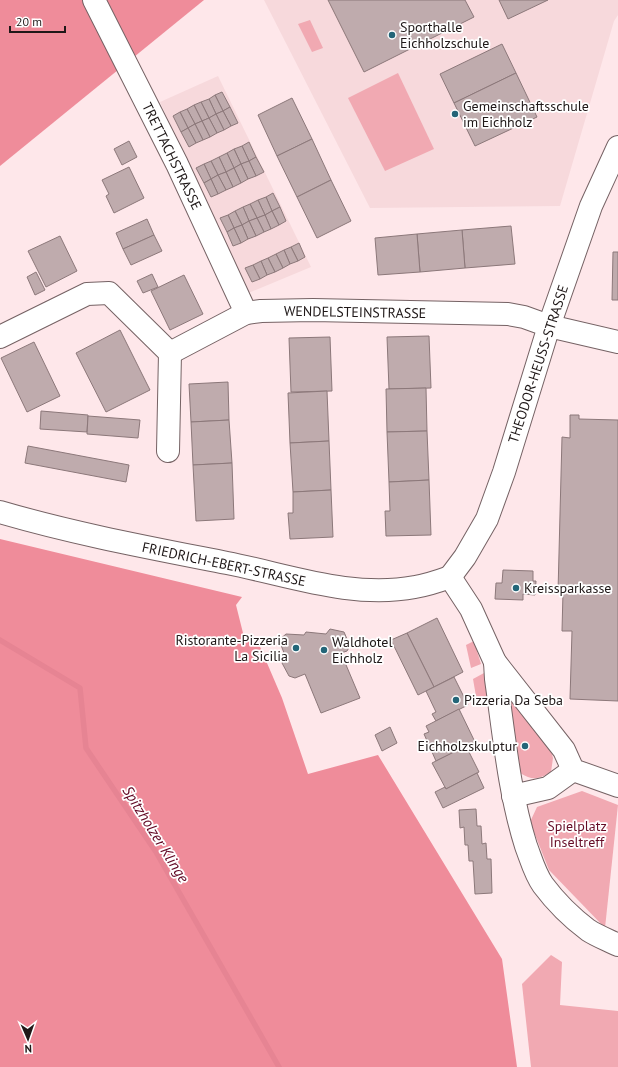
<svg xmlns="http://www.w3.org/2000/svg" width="618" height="1067" viewBox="0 0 618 1067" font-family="'PT Sans',sans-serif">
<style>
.built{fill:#f7d9dc}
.green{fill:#f1a9b2}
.forest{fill:#ef8c9a}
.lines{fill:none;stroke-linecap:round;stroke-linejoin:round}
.stream{stroke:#e68493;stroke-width:5.5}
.building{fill:#bfabad;stroke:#8c787a}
.minor-casing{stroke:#756264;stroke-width:24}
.minor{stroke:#fff;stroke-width:22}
.poi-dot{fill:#236578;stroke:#fff;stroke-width:1.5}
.labels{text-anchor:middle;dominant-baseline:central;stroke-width:3.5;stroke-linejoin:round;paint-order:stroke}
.poi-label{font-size:14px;fill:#1f1818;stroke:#fff;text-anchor:start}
.street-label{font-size:14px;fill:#1f1818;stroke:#fff}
.park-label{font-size:14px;fill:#660d27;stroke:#fff}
.water-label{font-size:15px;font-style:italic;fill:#600522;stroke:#fff}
</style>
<rect width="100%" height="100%" fill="#fee7ea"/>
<g class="built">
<polygon points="264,0 618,0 618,15 614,21 560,206 370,208"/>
<polygon points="218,76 311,267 246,294 160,102"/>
</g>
<g class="green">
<polygon points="310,20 323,48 312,52 298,24"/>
<polygon points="398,73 434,149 385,171 348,98"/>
<polygon points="474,641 481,664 471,668 466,645"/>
<polygon points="484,673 489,696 477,702 473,679"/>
<path d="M512,699L551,751L553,758L551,772C539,779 533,781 520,773L509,705Z"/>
<polygon points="582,791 618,805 605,928 549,870 530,822 537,807"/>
<polygon points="551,955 562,962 560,1005 618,1011 618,1067 531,1067 522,984"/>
</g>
<g class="forest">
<polygon points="0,0 204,0 0,166"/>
<polygon points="0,539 242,597 236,605 245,641 258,642 282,698 308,774 378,755 502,959 517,1067 0,1067"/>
</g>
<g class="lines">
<polyline class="stream" points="0,640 80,688 86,748 156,852 279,1067"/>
</g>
<g class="building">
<polygon points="328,0 465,0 474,17 364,72"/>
<polygon points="499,0 548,0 508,19"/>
<polygon points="502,44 516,73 454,103 440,74"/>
<polygon points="516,73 537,117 475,146 454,103"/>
<polygon points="222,92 230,107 223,111 215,95"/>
<polygon points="215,95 223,111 216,114 209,99"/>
<polygon points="292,98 312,139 277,156 258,115"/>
<polygon points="209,99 216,114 209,118 201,102"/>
<polygon points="201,102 209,118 202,121 194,105"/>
<polygon points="194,105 202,121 195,124 187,109"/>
<polygon points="230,107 238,123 231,126 223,111"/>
<polygon points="187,109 195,124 188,128 180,112"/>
<polygon points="223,111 231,126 224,130 216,114"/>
<polygon points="180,112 188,128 181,132 173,116"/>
<polygon points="216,114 224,130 217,133 209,118"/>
<polygon points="209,118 217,133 210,137 202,121"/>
<polygon points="202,121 210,137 203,140 195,124"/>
<polygon points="195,124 203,140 196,143 188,128"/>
<polygon points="188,128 196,143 189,147 181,132"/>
<polygon points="312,139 331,180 297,197 277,156"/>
<polygon points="129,141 137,157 122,165 114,149"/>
<polygon points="249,142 256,157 249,161 242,146"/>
<polygon points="242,146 249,161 241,164 234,149"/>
<polygon points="234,149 241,164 234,168 227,153"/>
<polygon points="227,153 234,168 226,172 219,157"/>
<polygon points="219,157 226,172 218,175 211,161"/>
<polygon points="256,157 264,172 256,176 249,161"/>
<polygon points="211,161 218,175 211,179 204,164"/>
<polygon points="249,161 256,176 248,179 241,164"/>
<polygon points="204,164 211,179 204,183 196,168"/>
<polygon points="241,164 248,179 241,183 234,168"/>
<polygon points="129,167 144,198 114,213 106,196 109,194 102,180"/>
<polygon points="234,168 241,183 233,187 226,172"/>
<polygon points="226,172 233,187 226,190 218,175"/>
<polygon points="218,175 226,190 218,194 211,179"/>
<polygon points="211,179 218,194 211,197 204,183"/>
<polygon points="331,180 351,221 317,238 297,197"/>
<polygon points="273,193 280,207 272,211 266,197"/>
<polygon points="266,197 272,211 265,215 258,200"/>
<polygon points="258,200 265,215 257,218 250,204"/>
<polygon points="250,204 257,218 249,221 243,207"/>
<polygon points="243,207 249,221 242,225 235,211"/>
<polygon points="280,207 286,221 279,225 272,211"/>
<polygon points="235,211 242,225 234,228 228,215"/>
<polygon points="272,211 279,225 271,229 265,215"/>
<polygon points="228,215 234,228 227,232 220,218"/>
<polygon points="265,215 271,229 264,232 257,218"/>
<polygon points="257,218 264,232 256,236 249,221"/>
<polygon points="147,219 154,235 123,249 116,233"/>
<polygon points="249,221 256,236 248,239 242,225"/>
<polygon points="242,225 248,239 241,243 234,228"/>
<polygon points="511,226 515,264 465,268 462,230"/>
<polygon points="234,228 241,243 233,246 227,232"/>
<polygon points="462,230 465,268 420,272 417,234"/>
<polygon points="417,234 420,272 378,275 375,238"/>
<polygon points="154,235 162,251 131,265 123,249"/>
<polygon points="60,236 77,271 46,287 28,251"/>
<polygon points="299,243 305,257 298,261 291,247"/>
<polygon points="291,247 298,261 290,264 284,250"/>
<polygon points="284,250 290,264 283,268 276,254"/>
<polygon points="613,252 618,252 618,300 612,300"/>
<polygon points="276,254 283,268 275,272 268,258"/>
<polygon points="268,258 275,272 267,275 261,261"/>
<polygon points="261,261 267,275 260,279 253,265"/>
<polygon points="253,265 260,279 252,282 245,268"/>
<polygon points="36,272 45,290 35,295 27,277"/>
<polygon points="152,274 158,287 143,293 137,281"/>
<polygon points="184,275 203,314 170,330 151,291"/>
<polygon points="120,330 150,390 106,412 76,353"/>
<polygon points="429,336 431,388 389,389 387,337"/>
<polygon points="330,337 332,391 291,392 289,338"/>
<polygon points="34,342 60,396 27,412 1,358"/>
<polygon points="228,382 229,420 191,422 189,384"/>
<polygon points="426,388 427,431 387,432 386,389"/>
<polygon points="327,391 329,441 290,443 288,393"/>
<polygon points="41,411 88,415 87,432 40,429"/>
<polygon points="570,415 579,415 579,419 618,420 618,701 570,699 572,631 562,631 563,592 558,592 562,437 570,438"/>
<polygon points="88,416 140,420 138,438 87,434"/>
<polygon points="229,420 232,463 193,465 191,422"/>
<polygon points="427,431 429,480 389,482 387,432"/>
<polygon points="329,441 331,490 293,492 290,443"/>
<polygon points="28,446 129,465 126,482 25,463"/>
<polygon points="232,463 234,519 196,521 193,465"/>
<polygon points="429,480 431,535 386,536 385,511 390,511 389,482"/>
<polygon points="331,490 333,537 290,539 288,513 293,513 293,492"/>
<polygon points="503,570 533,571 533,581 536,581 535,595 523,594 523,600 495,599 496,583 502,583"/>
<polygon points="437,618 463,672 434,687 407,633"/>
<polygon points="330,629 344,632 350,646 347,651 341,653 360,698 321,713 305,674 295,678 289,676 282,663 286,658 279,640 286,634 304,635 306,632 326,634"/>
<polygon points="407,633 434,687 418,695 391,640"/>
<polygon points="454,677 468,705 436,721 432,714 436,712 426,691"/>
<polygon points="459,709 475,742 436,761 424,734 429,732 426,726"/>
<polygon points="390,727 397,743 382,751 375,735"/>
<polygon points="466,746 479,772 446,789 432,763"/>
<polygon points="477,773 484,788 443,808 435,792 445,787 446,789"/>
<polygon points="476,809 477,826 481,826 482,844 486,843 487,859 491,859 492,893 475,894 473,861 469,861 468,845 465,845 464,827 460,828 459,810"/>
</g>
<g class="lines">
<g class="minor-casing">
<g id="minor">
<polyline points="94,0 177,164 246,313"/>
<polyline points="0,337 87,294 109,293 170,353 246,313 261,311 313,310 508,314 524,317 549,326 618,342"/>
<polyline points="168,451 170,353"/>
<path d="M0,512C75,534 151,548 227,563C289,575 352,599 415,587C427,585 439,581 450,577"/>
<polyline points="450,577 465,557 487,519 504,472 549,326 591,206 618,147"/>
<polyline points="450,577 471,609 495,662 564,750 573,770 618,786"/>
<path d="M495,662L496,679C504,735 509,792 526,846C531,859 535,874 543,885C555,901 572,918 588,930C597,936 608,940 618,945"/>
<polyline points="513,796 548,788 573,770"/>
</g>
</g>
<use href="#minor" class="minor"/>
</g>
<g class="poi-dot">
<circle cx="392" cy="35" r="4"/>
<circle cx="455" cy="114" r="4"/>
<circle cx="516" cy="588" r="4"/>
<circle cx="296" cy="648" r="4"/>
<circle cx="324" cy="650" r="4"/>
<circle cx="456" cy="700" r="4"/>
<circle cx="525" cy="746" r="4"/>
</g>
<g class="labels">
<g class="poi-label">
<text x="400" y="27">Sporthalle<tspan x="400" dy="16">Eichholzschule</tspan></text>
<text x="463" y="106">Gemeinschaftsschule<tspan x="463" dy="16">im Eichholz</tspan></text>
<text x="524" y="588">Kreissparkasse</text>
<text x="288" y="640" text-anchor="end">Ristorante-Pizzeria<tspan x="288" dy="16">La Sicilia</tspan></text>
<text x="332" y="642">Waldhotel<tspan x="332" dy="16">Eichholz</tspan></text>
<text x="464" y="700">Pizzeria Da Seba</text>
<text x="517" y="746" text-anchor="end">Eichholzskulptur</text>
</g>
<g class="street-label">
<text transform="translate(172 156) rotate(64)">TRETTACHSTRASSE</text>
<text transform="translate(355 312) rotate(1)">WENDELSTEINSTRASSE</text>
<text transform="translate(538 364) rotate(-72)">THEODOR-HEUSS-STRASSE</text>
<text transform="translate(224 564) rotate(12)">FRIEDRICH-EBERT-STRASSE</text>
</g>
<g class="park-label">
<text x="577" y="826">Spielplatz<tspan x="577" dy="16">Inseltreff</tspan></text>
</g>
<g class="water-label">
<text transform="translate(156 834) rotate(58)">Spitzholzer Klinge</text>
</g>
</g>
<g transform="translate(28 1039) rotate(178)" stroke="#ffffff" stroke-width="3" paint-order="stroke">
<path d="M0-3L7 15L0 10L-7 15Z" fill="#1f1818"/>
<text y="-6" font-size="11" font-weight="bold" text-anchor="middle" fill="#1f1818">N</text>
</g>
<path d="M10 26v6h55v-6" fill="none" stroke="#1f1818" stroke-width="2"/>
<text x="16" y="26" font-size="12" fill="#1f1818" stroke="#ffffff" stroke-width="3" paint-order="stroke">20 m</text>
</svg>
